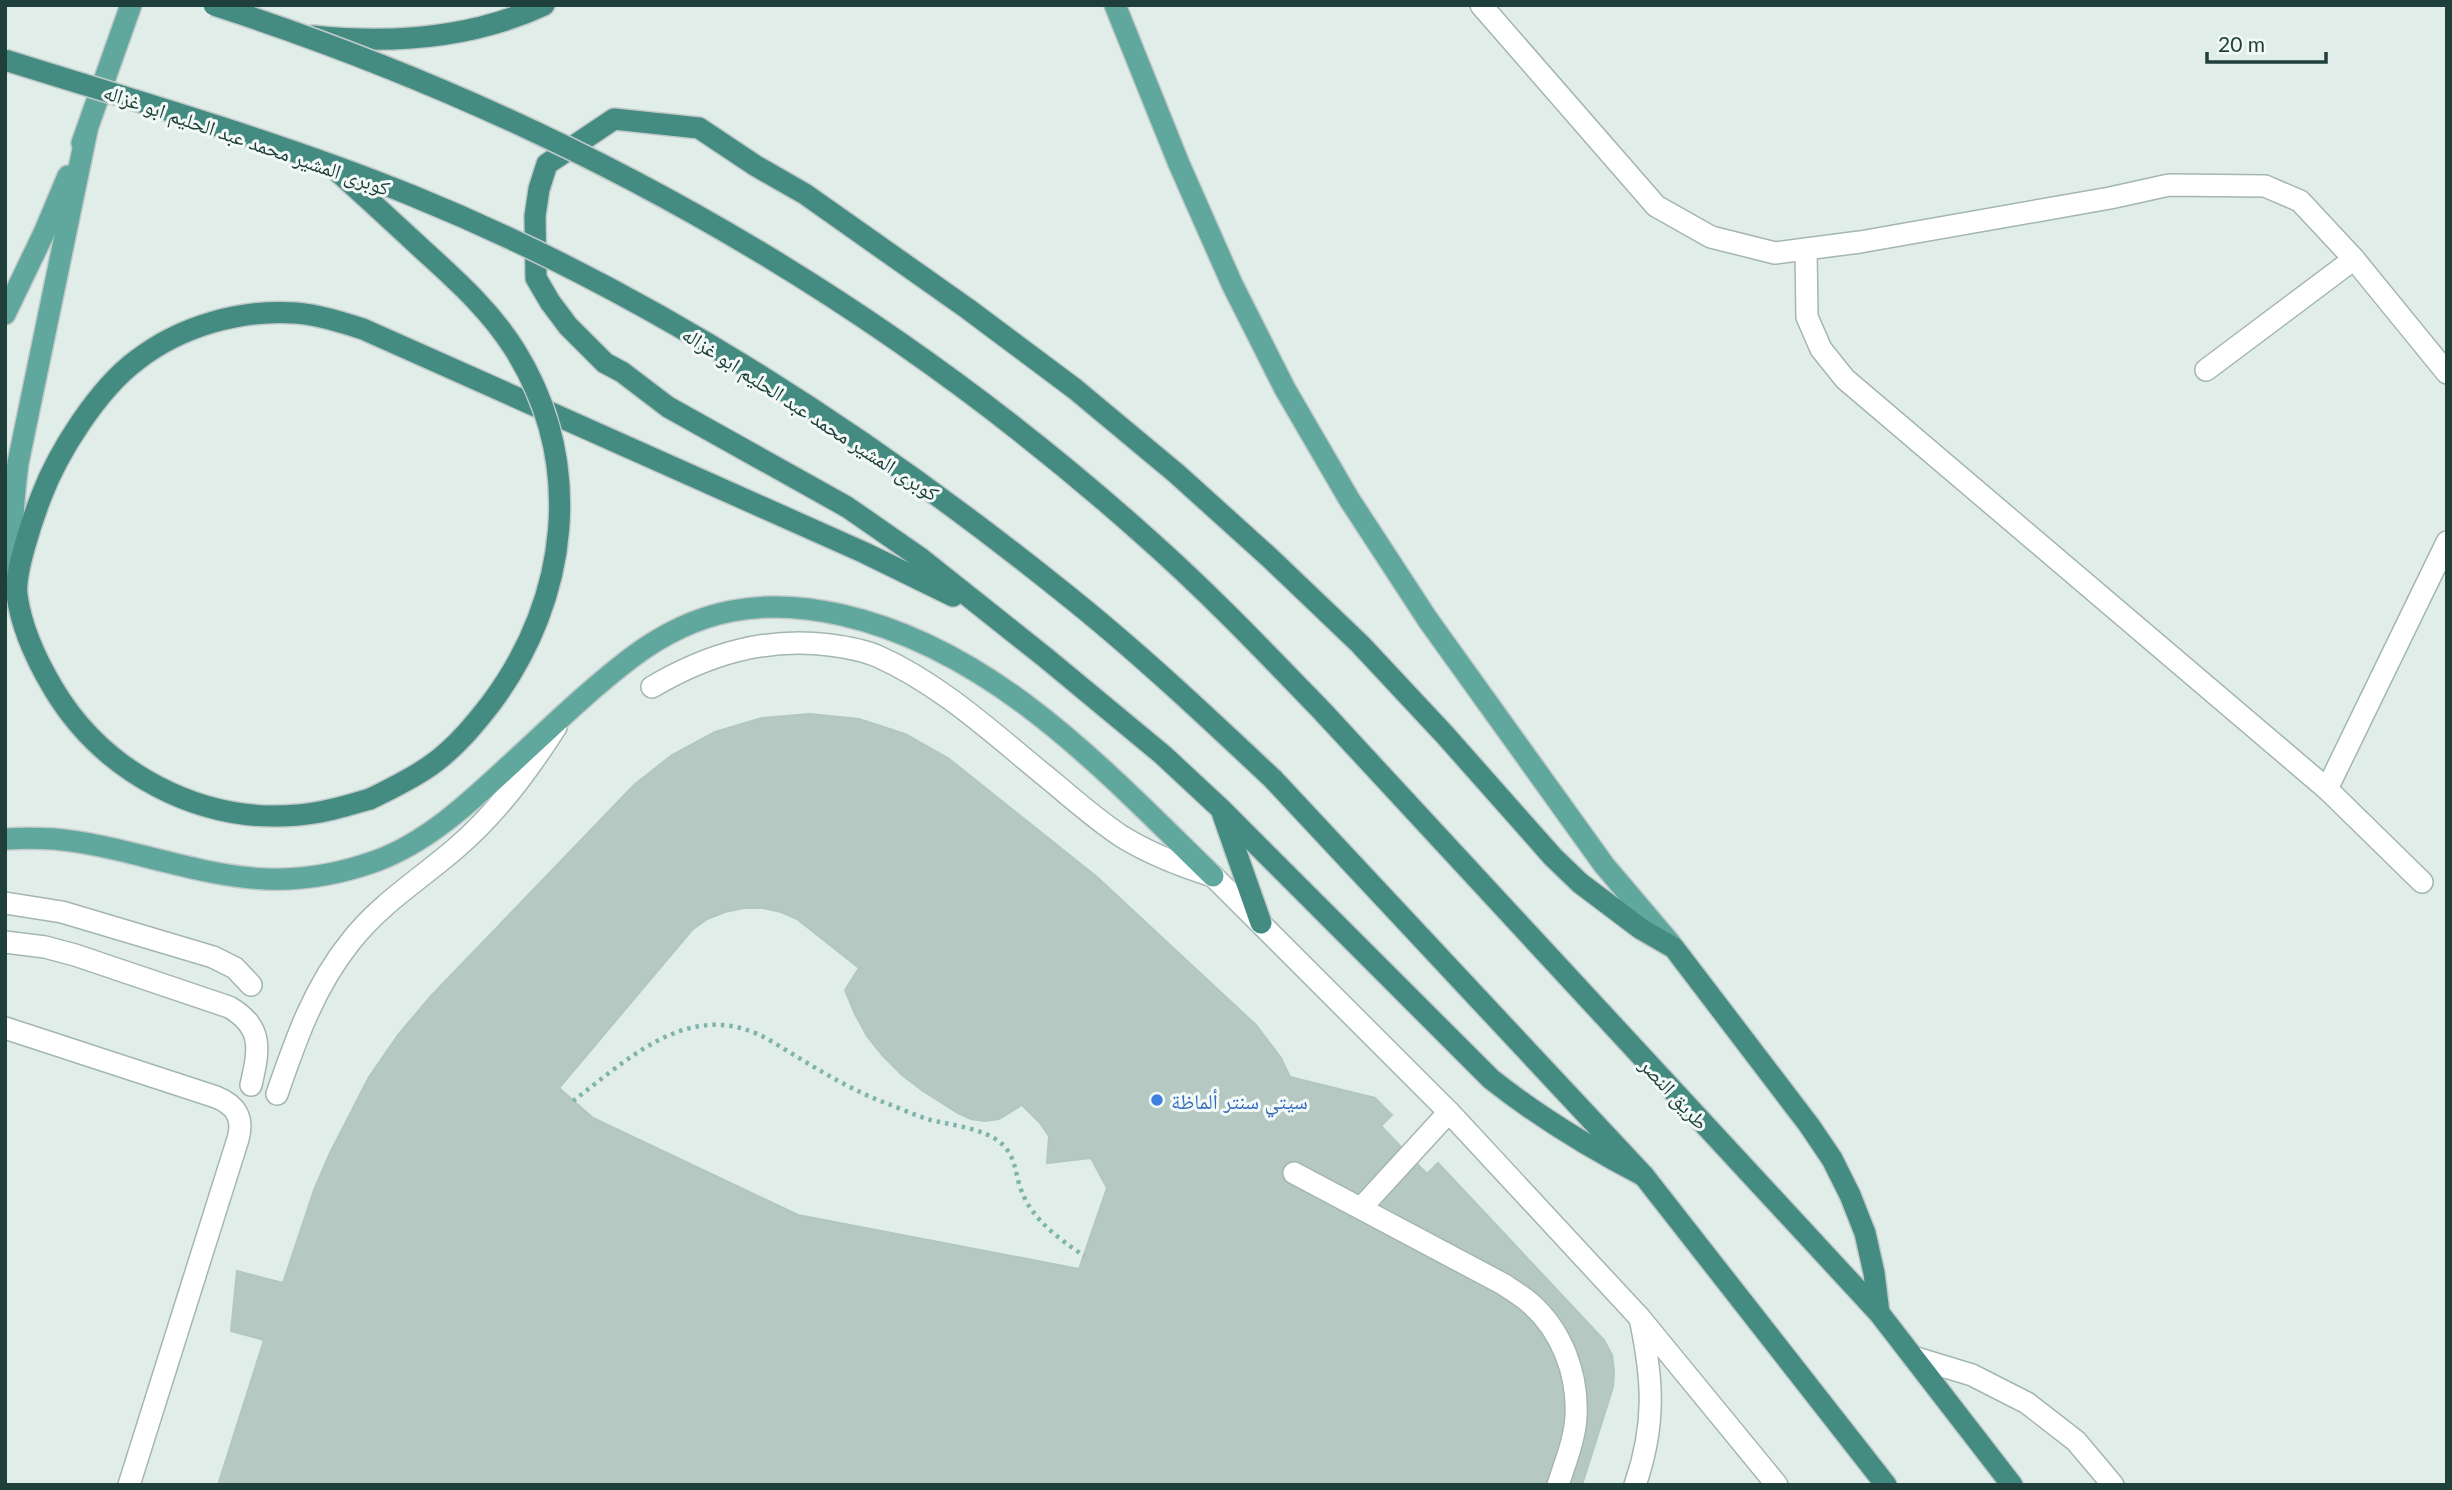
<svg xmlns="http://www.w3.org/2000/svg" width="2452" height="1490" viewBox="0 0 2452 1490" font-family="Lato,'Noto Naskh Arabic',sans-serif">
<style>
.building{fill:#b6c8c2;stroke:#b2c7c1;stroke-width:2;fill-rule:evenodd}
.lines{fill:none;stroke-linecap:round;stroke-linejoin:round}
.service-casing{stroke:#a3b6b1;stroke-width:24}
.minor-casing{stroke:#a3b6b1;stroke-width:24}
.tertiary-casing{stroke:#a3b6b1;stroke-width:24}
.primary-casing{stroke:#c0cac8;stroke-width:24}
.trunk-casing{stroke:#c0cac8;stroke-width:24}
.path{stroke:#7eb4a9;stroke-width:4.5;stroke-dasharray:3.5 5;stroke-linecap:butt}
.service{stroke:#fff;stroke-width:21}
.minor{stroke:#fff;stroke-width:21}
.tertiary{stroke:#fff;stroke-width:21}
.primary{stroke:#60a79d;stroke-width:21}
.trunk{stroke:#448b82;stroke-width:21}
.trunk-bridge-casing{stroke:#c0cac8;stroke-width:24;stroke-linecap:butt}
.trunk-bridge{stroke:#448b82;stroke-width:21}
.shop-dot{fill:#3f7fe0;stroke:#f2f9f6;stroke-width:2.5}
.labels{text-anchor:middle;dominant-baseline:central;stroke-width:6;stroke-linejoin:round;paint-order:stroke}
.street-label{font-size:21px;fill:#1f403a;stroke:#f2f9f6}
.shop-label{font-size:21px;fill:#366cbe;stroke:#f2f9f6;text-anchor:start}
</style>
<rect width="100%" height="100%" fill="#e1ede9"/>
<path class="building" d="M810,714L859,719L905,734L948,758L1097,877L1256,1025L1281,1058L1290,1077L1375,1098L1392,1115L1381,1126L1427,1174L1438,1163L1604,1340L1612,1355L1614,1371L1613,1387L1582,1485H218L264,1340L231,1331L237,1271L283,1283L314,1190L330,1153L369,1077L398,1035L431,996L634,785L672,755L715,732L762,718ZM744,908H763L781,912L797,919L859,968L845,990L855,1014L867,1036L883,1056L902,1075L923,1091L958,1113L971,1119L985,1121L999,1119L1022,1105L1040,1123L1049,1136L1047,1163L1091,1158L1107,1188L1079,1269L798,1215L593,1118L559,1088L692,930L707,919L725,912Z"/>
<g class="lines">
<g class="service-casing">
<g id="service">
<polyline points="1481,5 1656,206 1711,237 1775,253 1860,242 2110,198 2169,185 2265,186 2300,201 2354,259 2447,373"/>
<polyline points="1806,249 1807,317 1821,349 1845,379 2327,789 2422,882"/>
<polyline points="2206,370 2354,259"/>
<path d="M652,687C708,654 765,637 830,645C845,647 863,650 877,656C943,685 998,738 1054,783C1075,801 1097,820 1121,836C1150,854 1181,866 1213,876"/>
<polyline points="2327,789 2447,542"/>
<polyline points="5,903 62,912 213,957 235,968 251,985"/>
<path d="M5,942L45,947L75,955L229,1007C264,1027 259,1050 251,1085"/>
<path d="M5,1028L216,1097C236,1105 244,1118 238,1139L129,1485"/>
<path d="M277,1094C296,1039 314,987 351,941C380,904 419,880 455,849C496,814 527,772 556,727"/>
<path d="M1294,1173L1503,1284C1512,1290 1522,1296 1530,1303C1562,1331 1578,1374 1576,1416C1575,1439 1565,1463 1558,1485"/>
<polyline points="1361,1208 1449,1112"/>
</g>
</g>
<g class="minor-casing">
<g id="minor">
<polyline points="1913,1357 1972,1375 2027,1403 2076,1441 2113,1485"/>
<path d="M1635,1485C1656,1425 1653,1379 1640,1318"/>
</g>
</g>
<g class="tertiary-casing">
<polyline id="tertiary" points="1213,876 1449,1112 1640,1318 1777,1485"/>
</g>
<g class="primary-casing">
<g id="primary">
<polyline points="1115,5 1179,164 1232,284 1285,389 1349,499 1428,620 1604,865 1671,944"/>
<polyline points="82,143 131,5"/>
<polyline points="5,314 44,233 68,176"/>
<path d="M15,580C10,540 13,503 18,463L87,130"/>
<path d="M5,839C21,838 38,838 54,839C121,845 185,872 252,878C294,882 337,875 376,861C428,842 471,801 511,764C550,728 589,690 631,658C697,608 763,597 842,615C995,650 1105,771 1213,876"/>
</g>
</g>
<g class="trunk-casing">
<g id="trunk">
<path d="M313,36C391,44 471,39 544,5"/>
<polyline points="1324,713 1879,1313 2012,1485"/>
<polyline points="1273,779 1644,1176 1886,1485"/>
<path d="M370,799C346,806 323,813 298,815C199,824 103,772 53,688C37,661 21,626 17,595C14,573 33,518 41,497C58,452 98,389 137,360C181,326 241,309 296,313C319,315 341,322 363,329L865,553L953,596"/>
<polyline points="1223,815 1261,923"/>
<path d="M1644,1176C1590,1148 1539,1117 1491,1079L1221,809L1163,755L1046,658L919,557L847,507L668,407L622,372L605,363L568,326L550,302L536,278L535,216L539,189L547,164L614,119L699,128L756,166L805,194L968,309L1075,389L1177,474L1270,558L1360,644L1445,735L1553,857L1580,883L1641,929L1674,948L1809,1125L1832,1159L1850,1195L1865,1233L1874,1273L1879,1313"/>
</g>
</g>
<path class="path" d="M573,1101C631,1057 693,995 771,1041C808,1063 842,1086 883,1102C897,1107 912,1114 927,1119C949,1125 985,1128 1002,1144C1015,1156 1015,1171 1020,1187C1031,1219 1057,1237 1084,1256"/>
<use href="#service" class="service"/>
<use href="#minor" class="minor"/>
<use href="#tertiary" class="tertiary"/>
<use href="#primary" class="primary"/>
<use href="#trunk" class="trunk"/>
<g class="trunk-bridge-casing">
<g id="trunk-bridge">
<path d="M214,5C563,118 875,294 1148,539C1210,594 1267,654 1324,713"/>
<path d="M5,60C142,103 280,142 413,196C649,292 865,433 1063,592C1136,650 1205,715 1273,779"/>
<path d="M336,170C365,196 394,223 422,249C456,280 490,310 515,350C585,463 569,598 492,702C475,724 457,746 434,763C414,778 392,788 370,799"/>
</g>
</g>
<use href="#trunk-bridge" class="trunk-bridge"/>
</g>
<circle class="shop-dot" cx="1157" cy="1100" r="7"/>
<g class="labels">
<g class="street-label">
<text transform="translate(247 139) rotate(19)">كوبرى المشير محمد عبد الحليم ابو غزاله</text>
<text transform="translate(811 413) rotate(33)">كوبرى المشير محمد عبد الحليم ابو غزاله</text>
<text transform="translate(1675 1093) rotate(47)">طريق النصر</text>
</g>
<g class="shop-label">
<text x="1171" y="1100">سيتي سنتر ألماظة</text>
</g>
</g>
<rect width="2452" height="1490" fill="none" stroke="#1f403a" stroke-width="14"/>
<path d="M2207 52v10h119v-10" fill="none" stroke="#1f403a" stroke-width="3.5"/>
<text x="2218" y="52" font-size="21" fill="#1f403a" stroke="#f2f9f6" stroke-width="5" paint-order="stroke">20 m</text>
</svg>
